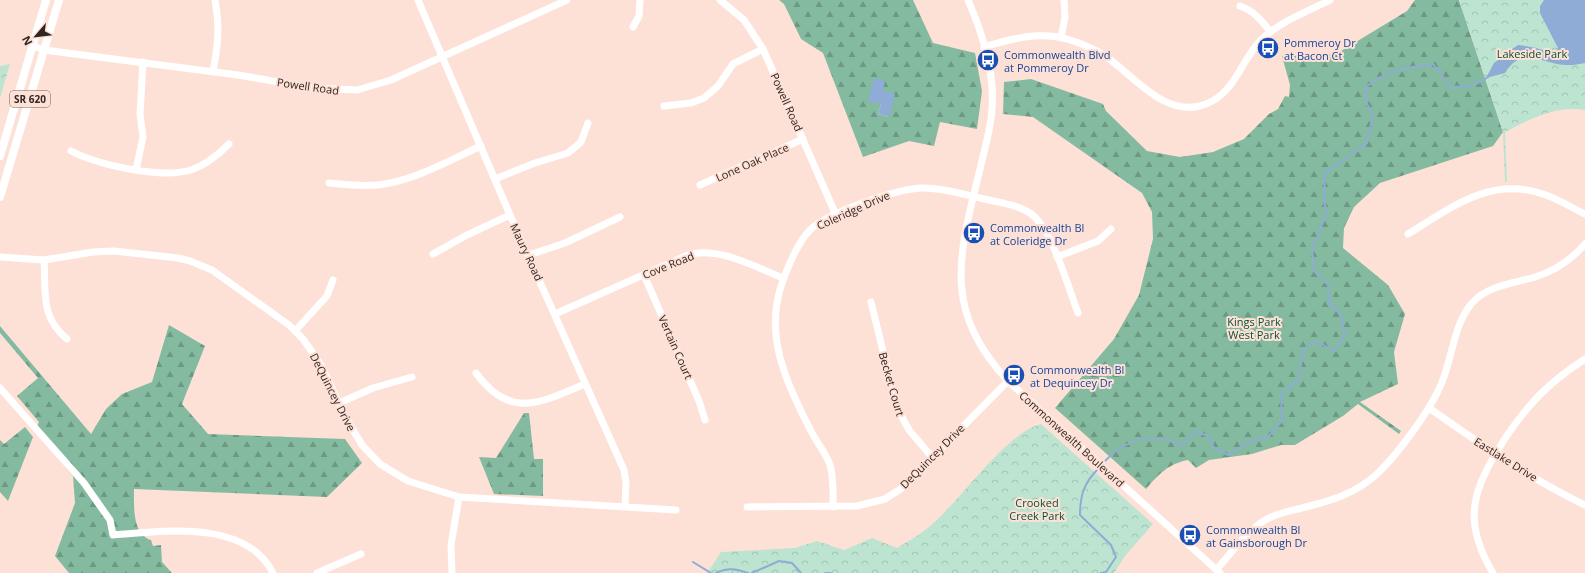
<svg xmlns="http://www.w3.org/2000/svg" width="1585" height="573" viewBox="0 0 1585 573" font-family="'Open Sans',sans-serif">
<style>
.forest{fill:url(#forest-firs);fill-rule:evenodd}
.park{fill:url(#park-crowns)}
.water{fill:#8eacd5}
.lines{fill:none;stroke-linecap:round;stroke-linejoin:round}
.stream{stroke:#8eacd5;stroke-width:2}
.minor{stroke:#fff;stroke-width:7}
.major{stroke:#fff;stroke-width:8}
.labels{text-anchor:middle;dominant-baseline:central;stroke-width:4;stroke-linejoin:round;paint-order:stroke}
.shield{fill:#fee1d6;stroke:#6f5d57;stroke-width:1}
.shield-label{font-size:10px;font-weight:bold;fill:#322520}
.transit-label{font-size:11px;fill:#164399;stroke:#fee1d6;text-anchor:start}
.park-label{font-size:11px;fill:#065037;stroke:#fee1d6}
.street-label{font-size:11px;fill:#322520;stroke:#fee1d6}
</style>
<defs>
<pattern id="forest-firs" width="22" height="20" patternUnits="userSpaceOnUse"><rect width="22" height="20" fill="#84bba0"/><path d="M5 1l3.5 6h-7zM16 11l3.5 6h-7z" fill="#6d9882"/></pattern>
<pattern id="park-crowns" width="20" height="18" patternUnits="userSpaceOnUse"><rect width="20" height="18" fill="#bde4d0"/><path d="M2 6a3 3 0 1 1 6 0M12 15a3 3 0 1 1 6 0" fill="none" stroke="#a3c3b2"/></pattern>
</defs>
<rect width="100%" height="100%" fill="#fee1d6"/>
<g class="forest">
<path d="M779,0H913L933,43L975,53L982,91L977,129L940,122L934,146L909,141L863,157L823,53L801,39L784,4ZM874,78L883,91L889,117L878,114L881,104Z"/>
<path d="M1415,0H1459L1503,132L1493,146L1380,183L1354,207L1344,228L1343,248L1388,285L1405,314L1394,352L1398,384L1360,402L1401,431L1399,434L1358,404L1343,416L1295,445H1281L1252,454L1209,460L1196,468L1188,460C1168,464 1159,474 1146,489L1055,408L1114,339L1139,295L1153,239L1152,212L1142,193L1033,117L1003,114L1004,82L1031,79L1103,104L1106,111L1147,151L1180,157L1213,152L1244,139L1269,114L1278,109L1285,96L1289,97L1290,85L1282,56L1336,54L1407,11Z"/>
<path d="M169,325L205,346L182,404L208,434L345,439L362,463L327,497L134,489C134,506 132,534 151,540L153,546L161,545L162,562L172,573H69L55,556L75,503L73,476L35,431L39,422L17,396L38,378L0,333V326L91,434L106,409L122,394L152,382Z"/>
<polygon points="524,413 529,413 534,459 543,459 543,496 494,494 479,457 496,458"/>
<polygon points="25,427 33,437 8,501 0,492 0,440 4,444"/>
</g>
<g class="park">
<path d="M1459,0H1585V110C1556,105 1530,119 1505,132L1507,182H1505L1503,132Z"/>
<polygon points="10,64 0,98 0,66"/>
<path d="M1041,424L1153,524L1125,556L1114,573H707L721,552L795,548L817,541L844,550L872,538L897,548C907,542 919,535 928,528C959,503 1005,433 1041,424Z"/>
</g>
<g class="water">
<path d="M1544,0H1585V63C1577,65 1566,66 1557,64C1537,60 1520,48 1505,73L1486,78L1494,63L1518,45C1532,46 1543,51 1555,52L1558,48L1540,13V6Z"/>
<polygon points="874,78 885,81 883,91 895,94 889,117 878,114 881,104 868,101"/>
</g>
<g class="lines">
<g class="stream">
<path d="M1105,461C1126,439 1152,432 1181,445L1197,431L1211,438L1213,447L1228,455L1245,444L1269,436L1282,421L1281,395L1299,379L1303,349L1316,341L1334,351L1345,335L1340,313L1329,303L1328,285L1315,272L1312,251L1326,214L1324,195L1325,173L1367,143L1373,115L1366,102V87C1388,69 1406,68 1433,64L1451,87C1466,87 1477,86 1489,76"/>
<path d="M1097,470C1084,483 1080,496 1080,515L1111,545L1116,557L1106,572L1101,573"/>
<polyline points="693,562 711,573"/>
<path d="M716,573C728,567 736,569 748,573"/>
<polyline points="752,573 779,561 792,563 801,573"/>
<polyline points="825,573 831,573"/>
</g>
<g class="minor">
<polyline points="418,0 510,215 624,470 626,483 625,506"/>
<polyline points="720,0 744,20 763,49 836,215"/>
<path d="M968,0C982,32 995,73 992,109C991,128 985,147 981,165C960,252 940,308 1008,381L1220,573"/>
<path d="M1240,6C1254,11 1261,20 1270,31"/>
<polyline points="633,27 639,16 640,0"/>
<polyline points="1061,38 1065,17 1064,0"/>
<polyline points="33,46 44,50 238,75 314,88 357,90 391,80 567,0"/>
<path d="M984,47C1011,39 1038,31 1067,39C1080,43 1094,48 1105,56C1135,76 1166,120 1206,104C1234,94 1241,61 1260,41C1278,22 1307,12 1330,0"/>
<path d="M213,72C218,44 220,28 215,0"/>
<polyline points="664,106 691,103 704,98 718,86 733,64 763,49"/>
<path d="M71,151C98,165 161,179 191,170C206,165 218,155 229,144"/>
<polyline points="136,170 143,137 140,114 143,62"/>
<polyline points="495,179 535,163 568,153 581,142 588,123"/>
<path d="M329,183C345,185 361,186 378,185C414,181 448,161 481,146"/>
<polyline points="700,185 803,139"/>
<path d="M1408,234C1452,207 1492,175 1546,195C1560,200 1572,208 1585,214"/>
<polyline points="433,254 465,236 510,215"/>
<polyline points="529,255 565,243 620,217"/>
<polyline points="0,257 44,260 93,252 114,251 178,258 190,261 212,270 289,325 303,339 321,365 345,416 362,445 380,464 408,481 459,497 676,510"/>
<polyline points="1057,257 1098,241 1111,229"/>
<path d="M44,260C46,292 40,317 67,339"/>
<polyline points="644,275 699,401 705,420"/>
<polyline points="871,302 897,408 909,430 932,457"/>
<path d="M555,314L688,255C718,246 755,267 783,278"/>
<polyline points="295,331 327,296 333,280"/>
<path d="M476,373C510,420 540,403 585,384"/>
<path d="M0,388L84,483L110,520L113,535C163,531 246,519 273,573"/>
<polyline points="339,403 373,388 412,377"/>
<path d="M1429,408C1479,443 1530,479 1585,505"/>
<polyline points="747,507 857,506 885,499 902,488 1008,381"/>
<path d="M833,507C833,493 834,478 830,465C826,453 817,443 811,431C791,392 769,348 777,303C780,283 796,244 810,230C827,213 899,188 923,188C943,188 962,194 980,198C996,202 1016,204 1030,213C1052,228 1068,287 1078,313"/>
<path d="M1216,570C1232,553 1247,530 1267,519C1278,513 1290,511 1302,508C1330,501 1356,494 1378,473C1398,454 1432,408 1442,382C1453,356 1454,319 1476,299C1492,285 1515,283 1535,277C1555,271 1572,259 1585,244"/>
<polyline points="317,573 361,554"/>
<polyline points="452,573 451,545 459,497"/>
<path d="M1493,573C1461,520 1473,489 1504,440C1527,405 1549,382 1585,359"/>
</g>
<g class="major">
<polyline points="0,156 46,0"/>
<polyline points="0,197 59,0"/>
</g>
</g>
<defs>
<g id="bus-disc" transform="scale(1.15)"><circle r="9.5" fill="#1a4fb4" stroke="#fee1d6"/><path d="M-5-6H5V4H4V6H2V4H-2V6H-4V4H-5ZM-3.5-4V0h7V-4ZM-3.5 1.2v1.5H-2V1.2ZM2 1.2v1.5H3.5V1.2Z" fill="#fff"/></g>
</defs>
<g fill-rule="evenodd">
<use href="#bus-disc" x="1268" y="48"/>
<use href="#bus-disc" x="988" y="60"/>
<use href="#bus-disc" x="974" y="233"/>
<use href="#bus-disc" x="1014" y="375"/>
<use href="#bus-disc" x="1190" y="535"/>
</g>
<g class="labels">
<rect class="shield" x="10" y="91" width="40" height="16" rx="3"/>
<g class="shield-label">
<text x="30" y="99">SR 620</text>
</g>
<g class="transit-label">
<text x="1284" y="42">Pommeroy Dr<tspan x="1284" dy="13">at Bacon Ct</tspan></text>
<text x="1004" y="54">Commonwealth Blvd<tspan x="1004" dy="13">at Pommeroy Dr</tspan></text>
<text x="990" y="227">Commonwealth Bl<tspan x="990" dy="13">at Coleridge Dr</tspan></text>
<text x="1030" y="369">Commonwealth Bl<tspan x="1030" dy="13">at Dequincey Dr</tspan></text>
<text x="1206" y="529">Commonwealth Bl<tspan x="1206" dy="13">at Gainsborough Dr</tspan></text>
</g>
<g class="park-label">
<text x="1532" y="53">Lakeside Park</text>
<text x="1254" y="321">Kings Park<tspan x="1254" dy="13">West Park</tspan></text>
<text x="1037" y="502">Crooked<tspan x="1037" dy="13">Creek Park</tspan></text>
</g>
<g class="street-label">
<text transform="translate(308 86) rotate(8)">Powell Road</text>
<text transform="translate(787 102) rotate(66)">Powell Road</text>
<text transform="translate(752 162) rotate(-24)">Lone Oak Place</text>
<text transform="translate(853 210) rotate(-24)">Coleridge Drive</text>
<text transform="translate(527 252) rotate(65)">Maury Road</text>
<text transform="translate(668 265) rotate(-22)">Cove Road</text>
<text transform="translate(676 347) rotate(66)">Vertain Court</text>
<text transform="translate(892 384) rotate(74)">Becket Court</text>
<text transform="translate(333 392) rotate(63)">DeQuincey Drive</text>
<text transform="translate(1072 439) rotate(42)">Commonwealth Boulevard</text>
<text transform="translate(932 456) rotate(-45)">DeQuincey Drive</text>
<text transform="translate(1506 459) rotate(32)">Eastlake Drive</text>
</g>
</g>
<g transform="translate(36 36) rotate(242)" stroke="#fee1d6" stroke-width="3" paint-order="stroke">
<path d="M0-3L7 15L0 10L-7 15Z" fill="#322520"/>
<text y="-6" font-size="11" font-weight="bold" text-anchor="middle" fill="#322520">N</text>
</g>
</svg>
